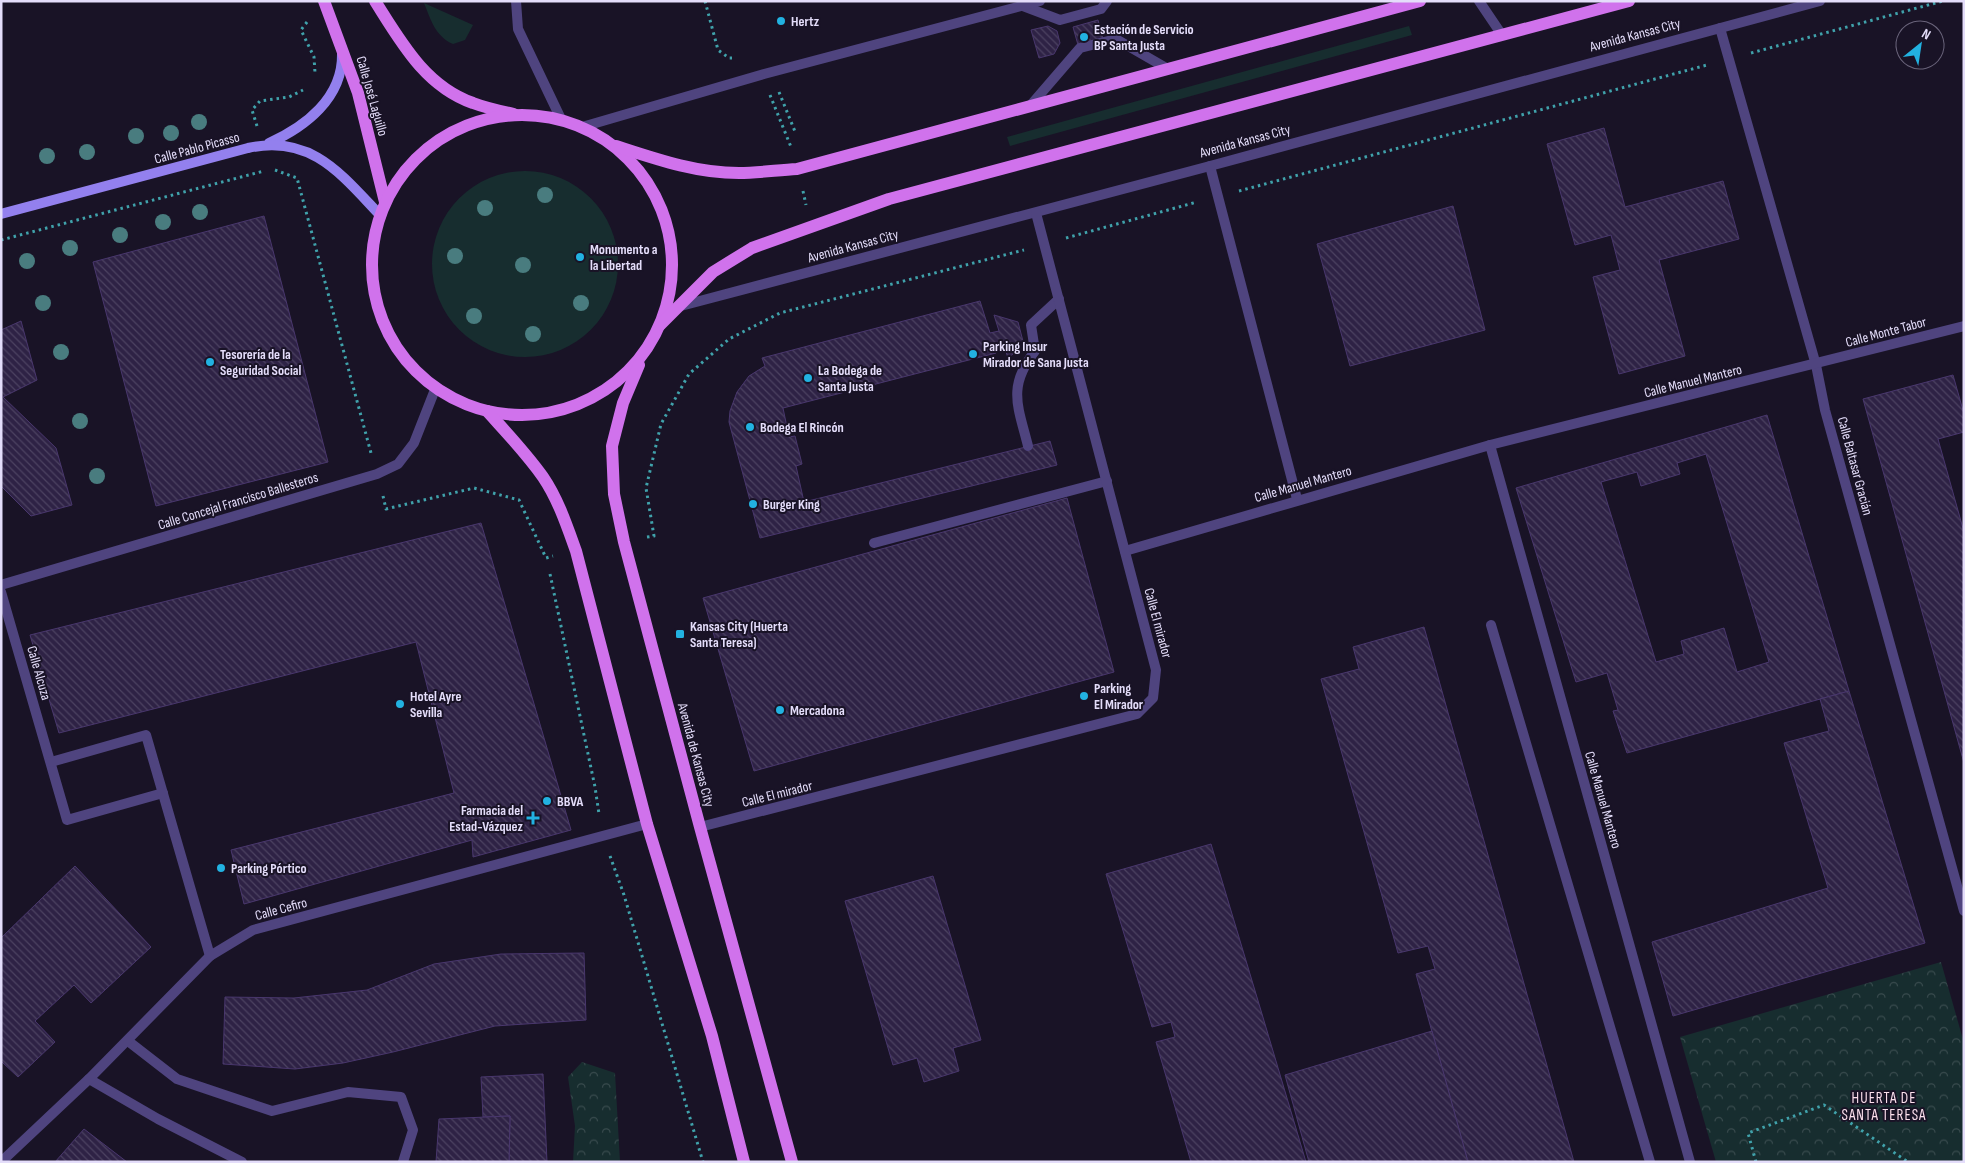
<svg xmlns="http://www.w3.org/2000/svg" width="1965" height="1163" viewBox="0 0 1965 1163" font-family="'Sofia Sans Condensed',sans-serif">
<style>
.green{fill:#172d2f}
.park{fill:url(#park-crowns)}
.building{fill:url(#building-back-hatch);stroke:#49376d;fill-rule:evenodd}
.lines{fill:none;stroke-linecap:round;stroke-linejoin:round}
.path{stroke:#40a2ab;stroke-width:3;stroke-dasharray:2.5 4;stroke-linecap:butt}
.lane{stroke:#4f447f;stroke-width:10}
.street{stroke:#4f447f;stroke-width:10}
.secondary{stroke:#9380ee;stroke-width:10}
.primary{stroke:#d072ec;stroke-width:12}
.tree{fill:#497c7f}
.poi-dot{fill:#22b2e1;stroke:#191326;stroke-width:2}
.labels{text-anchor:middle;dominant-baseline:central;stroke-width:4;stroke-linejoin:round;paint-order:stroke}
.poi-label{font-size:14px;font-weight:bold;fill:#e4ddfa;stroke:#191326;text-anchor:start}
.street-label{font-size:14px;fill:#e4ddfa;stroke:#191326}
.neighbourhood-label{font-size:15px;letter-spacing:1px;fill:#fbdfec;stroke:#191326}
</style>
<defs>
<pattern id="park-crowns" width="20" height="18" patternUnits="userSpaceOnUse" patternTransform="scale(1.25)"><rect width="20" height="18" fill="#172d2f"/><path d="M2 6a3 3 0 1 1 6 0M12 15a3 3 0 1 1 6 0" fill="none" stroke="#394b4e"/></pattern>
<pattern id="building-back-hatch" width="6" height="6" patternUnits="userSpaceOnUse" patternTransform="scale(1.25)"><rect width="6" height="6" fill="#2e2245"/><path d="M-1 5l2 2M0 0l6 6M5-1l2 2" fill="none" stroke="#4c4261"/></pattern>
</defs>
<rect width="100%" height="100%" fill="#191326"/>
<g class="green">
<path d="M424,3L473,25L465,40L453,44C435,36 431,20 424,3Z"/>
<polygon points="1409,26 1412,35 1010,146 1007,137"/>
<circle cx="525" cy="264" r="93"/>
</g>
<g class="park">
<polygon points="1941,962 1964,1043 1964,1162 1716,1162 1680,1037"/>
<polygon points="582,1062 615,1073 620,1162 573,1162 575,1126 568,1077"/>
</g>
<g class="building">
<polygon points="1098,20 1103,38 1078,45 1073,27"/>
<polygon points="1048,26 1057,31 1060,43 1054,54 1039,58 1031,30"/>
<polygon points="1604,128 1625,207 1723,181 1739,239 1659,260 1685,356 1619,374 1593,277 1620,270 1611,235 1575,245 1547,144"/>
<polygon points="1453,206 1485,330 1350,366 1317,244"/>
<polygon points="264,216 328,462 156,506 93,262"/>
<polygon points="980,301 990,333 999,331 994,315 1018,322 1024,345 1008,358 1003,343 993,345 996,353 783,408 789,437 795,436 802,464 796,466 804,502 1050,441 1057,465 760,538 729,422 730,411 737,392 749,376 765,366 762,358"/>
<polygon points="21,321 37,380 3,397 56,448 72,505 31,516 1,486 1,330"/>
<polygon points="1953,375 1964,414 1964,432 1938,439 1964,532 1964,763 1863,399"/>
<path d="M1767,415L1849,691L1627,753L1613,711L1618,710L1607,673L1576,682L1516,488ZM1706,454L1769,662L1737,672L1724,628L1681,641L1684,654L1656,662L1601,482L1637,472L1641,486L1680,474L1677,463Z"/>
<polygon points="1067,498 1114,672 754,771 703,598"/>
<polygon points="481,523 571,830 473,857 472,840 244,904 231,850 454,793 416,642 59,733 30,635"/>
<polygon points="1424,627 1574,1162 1468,1162 1416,974 1435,969 1428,946 1398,953 1321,679 1359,669 1353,647"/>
<polygon points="1849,691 1925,943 1673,1016 1652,942 1828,888 1784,743 1829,731 1820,699"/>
<polygon points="1211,844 1262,1014 1306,1162 1191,1162 1156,1042 1175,1037 1171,1022 1152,1027 1106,874"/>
<polygon points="75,866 151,947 91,1003 74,985 35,1021 55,1042 18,1077 1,1061 1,938"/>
<polygon points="933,876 981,1040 953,1048 959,1071 924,1082 917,1058 893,1065 845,901"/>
<polygon points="584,953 586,1020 495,1026 393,1052 343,1063 295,1069 223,1064 225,997 294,998 367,990 434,964 501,954"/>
<polygon points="1432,1031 1468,1162 1309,1162 1285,1075"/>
<polygon points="543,1074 547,1162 509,1162 510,1116 483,1117 481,1077"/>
<polygon points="510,1116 509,1162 436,1162 439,1119"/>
<polygon points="84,1129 127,1162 55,1162"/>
</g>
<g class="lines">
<g class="path">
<polyline points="705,1 718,50 729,58 732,58"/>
<polyline points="307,22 301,30 314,57 315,73"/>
<polyline points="1751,53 1943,1"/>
<polyline points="779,92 796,134"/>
<polyline points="770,95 791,147"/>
<polyline points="257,126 252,110 260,101 289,97 303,90"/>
<polyline points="275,170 297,178 371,453"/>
<polyline points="803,191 806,205"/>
<polyline points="1239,191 1707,65"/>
<polyline points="1066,238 1197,202"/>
<polyline points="1,240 264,171"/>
<polyline points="383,496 386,509 474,488 519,500 546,558 553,556"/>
<polyline points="647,537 654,536 646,488 661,424 689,374 729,339 780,313 1024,250"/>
<polyline points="550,574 595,787 599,814"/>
<polyline points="610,856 624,895 703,1162"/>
<polyline points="1756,1162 1748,1133 1824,1105 1908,1162"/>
</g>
<g class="lane">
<polyline points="516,1 518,29 561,119"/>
<polyline points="1479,1 1502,35"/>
<polyline points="1023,6 1060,20 1101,9 1107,1"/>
<polyline points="1030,106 1080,48 1116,39 1168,69"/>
<polyline points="582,127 764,74 1040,1"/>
<path d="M1028,446C1018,406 1007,387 1035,351L1031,325L1059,299"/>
<polyline points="874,543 1107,481"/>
<polyline points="1491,625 1650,1162"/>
<polyline points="128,1041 177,1079 272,1111 348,1092 401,1097 413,1130 403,1162"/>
<polyline points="89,1079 158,1119 242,1162"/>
</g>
<g class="street">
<polyline points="1720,28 1816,365 1825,410 1964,911"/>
<polyline points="1210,166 1297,499"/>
<polyline points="677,307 1210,166 1820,1"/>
<polyline points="1490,445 1690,1162"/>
<polyline points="1125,551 1490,445 1964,326"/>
<polyline points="1,585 377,474 398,464 414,443 436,387"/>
<polyline points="1,592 67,820 163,793"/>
<polyline points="51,762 146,735 210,956"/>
<polyline points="700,827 1137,714 1153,698 1156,670 1036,213"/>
<polyline points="1,1162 89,1079 210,956 253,930 647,824"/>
</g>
<g class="secondary">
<path d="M269,143C305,127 343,98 342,54"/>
<path d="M1,214L248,148C311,134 341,174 380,215"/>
</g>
<g class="primary">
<polyline points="324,1 358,93 385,202"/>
<path d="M375,1C401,42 425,86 473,103C486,108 500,111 514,114"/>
<circle cx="522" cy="265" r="150"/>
<path d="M616,146C656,159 696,173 739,173C758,173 778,170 797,169L1420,1"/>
<polyline points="660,325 713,272 752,248 889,199 1629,1"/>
<polyline points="639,365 623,403 612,446 614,494 624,542 700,827 792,1162"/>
<path d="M487,411C506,432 526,453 543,477C558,499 567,526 576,551L647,824L712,1036L744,1162"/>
</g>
</g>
<g class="tree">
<circle cx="199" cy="122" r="8"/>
<circle cx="171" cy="133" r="8"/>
<circle cx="136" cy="136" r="8"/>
<circle cx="87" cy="152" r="8"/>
<circle cx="47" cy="156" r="8"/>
<circle cx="545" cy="195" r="8"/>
<circle cx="485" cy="208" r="8"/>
<circle cx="200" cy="212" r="8"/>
<circle cx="163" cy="222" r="8"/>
<circle cx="120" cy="235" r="8"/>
<circle cx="70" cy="248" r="8"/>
<circle cx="455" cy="256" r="8"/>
<circle cx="27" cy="261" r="8"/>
<circle cx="523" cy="265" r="8"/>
<circle cx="43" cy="303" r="8"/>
<circle cx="581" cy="303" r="8"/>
<circle cx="474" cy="316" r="8"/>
<circle cx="533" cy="334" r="8"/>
<circle cx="61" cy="352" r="8"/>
<circle cx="80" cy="421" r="8"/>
<circle cx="97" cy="476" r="8"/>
</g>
<g class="poi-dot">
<circle cx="781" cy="21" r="5"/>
<circle cx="1084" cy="37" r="5"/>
<circle cx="580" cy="257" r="5"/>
<circle cx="973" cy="354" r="5"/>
<circle cx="210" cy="362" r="5"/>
<circle cx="808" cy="378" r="5"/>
<circle cx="750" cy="427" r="5"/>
<circle cx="753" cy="504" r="5"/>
<rect x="675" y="629" width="10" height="10" rx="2.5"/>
<circle cx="1084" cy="696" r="5"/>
<circle cx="400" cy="704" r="5"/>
<circle cx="780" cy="710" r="5"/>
<circle cx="547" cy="801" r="5"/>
<path d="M530.5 810.5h5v5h5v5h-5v5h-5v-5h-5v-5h5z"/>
<circle cx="221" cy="868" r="5"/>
</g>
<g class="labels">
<g class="poi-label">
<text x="791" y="21">Hertz</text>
<text x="1094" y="29">Estación de Servicio<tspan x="1094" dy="16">BP Santa Justa</tspan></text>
<text x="590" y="249">Monumento a<tspan x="590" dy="16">la Libertad</tspan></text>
<text x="983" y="346">Parking Insur<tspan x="983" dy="16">Mirador de Sana Justa</tspan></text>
<text x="220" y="354">Tesorería de la<tspan x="220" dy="16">Seguridad Social</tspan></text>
<text x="818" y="370">La Bodega de<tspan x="818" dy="16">Santa Justa</tspan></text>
<text x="760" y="427">Bodega El Rincón</text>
<text x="763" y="504">Burger King</text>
<text x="690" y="626">Kansas City (Huerta<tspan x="690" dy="16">Santa Teresa)</tspan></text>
<text x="1094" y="688">Parking<tspan x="1094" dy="16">El Mirador</tspan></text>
<text x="410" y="696">Hotel Ayre<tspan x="410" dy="16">Sevilla</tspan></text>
<text x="790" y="710">Mercadona</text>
<text x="557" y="801">BBVA</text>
<text x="523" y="810" text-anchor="end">Farmacia del<tspan x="523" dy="16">Estad-Vázquez</tspan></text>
<text x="231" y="868">Parking Pórtico</text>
</g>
<g class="street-label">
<text transform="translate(1635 35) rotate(-15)">Avenida Kansas City</text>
<text transform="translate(372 96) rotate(74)">Calle José Laguillo</text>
<text transform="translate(1245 141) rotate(-15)">Avenida Kansas City</text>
<text transform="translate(197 148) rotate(-15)">Calle Pablo Picasso</text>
<text transform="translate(853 246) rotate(-15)">Avenida Kansas City</text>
<text transform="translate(1886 332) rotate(-15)">Calle Monte Tabor</text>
<text transform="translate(1693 381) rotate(-14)">Calle Manuel Mantero</text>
<text transform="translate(1855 466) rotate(75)">Calle Baltasar Gracián</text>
<text transform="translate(1303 484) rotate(-16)">Calle Manuel Mantero</text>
<text transform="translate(238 501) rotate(-17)">Calle Concejal Francisco Ballesteros</text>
<text transform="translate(1158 623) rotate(75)">Calle El mirador</text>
<text transform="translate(39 673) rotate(74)">Calle Alcuza</text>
<text transform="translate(696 755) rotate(75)">Avenida de Kansas City</text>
<text transform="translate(777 794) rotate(-14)">Calle El mirador</text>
<text transform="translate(1603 800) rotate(74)">Calle Manuel Mantero</text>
<text transform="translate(281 909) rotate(-15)">Calle Cefiro</text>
</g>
<g class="neighbourhood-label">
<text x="1884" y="1098">HUERTA DE<tspan x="1884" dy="17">SANTA TERESA</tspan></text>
</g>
</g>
<rect width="1965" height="1163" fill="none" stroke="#e4ddfa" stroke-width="5"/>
<g transform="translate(1920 45) rotate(30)"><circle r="24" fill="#191326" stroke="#6a647b"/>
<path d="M0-4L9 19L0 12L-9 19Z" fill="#22b2e1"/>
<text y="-8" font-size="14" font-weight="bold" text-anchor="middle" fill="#e4ddfa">N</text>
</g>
</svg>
